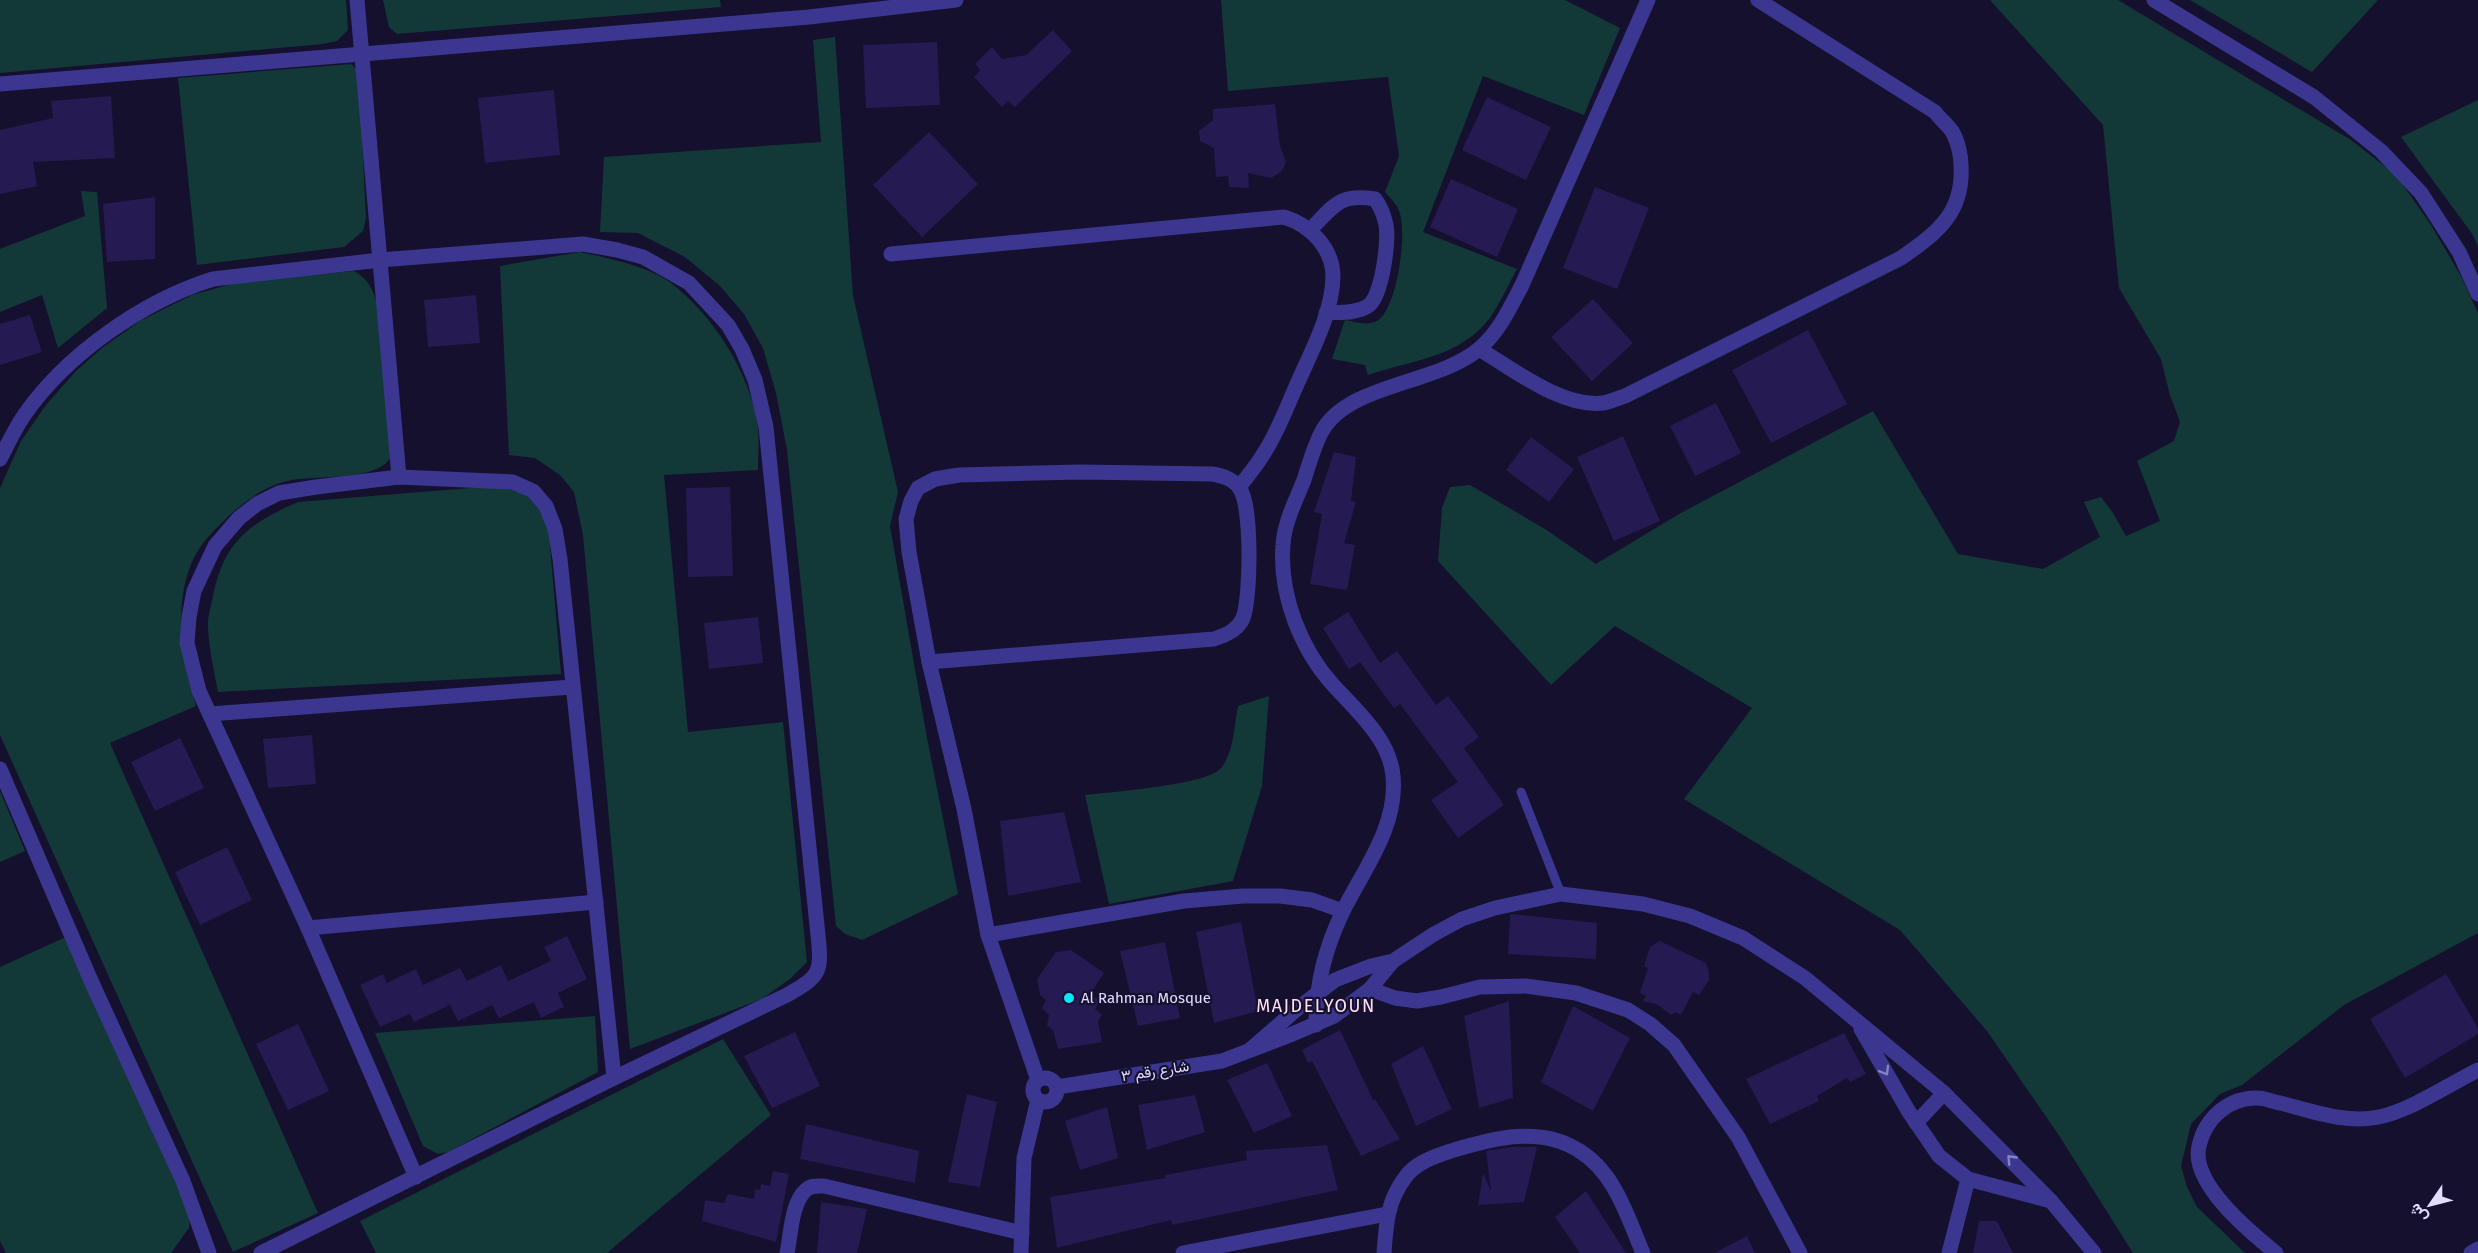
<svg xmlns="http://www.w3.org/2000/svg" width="2478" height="1253" viewBox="0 0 2478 1253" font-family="'Fira Sans',Vazirmatn,sans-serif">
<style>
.green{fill:#123937}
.building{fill:#251a51}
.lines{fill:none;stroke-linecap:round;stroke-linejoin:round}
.service{stroke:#3b3790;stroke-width:9}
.minor{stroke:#3b3790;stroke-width:15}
.tertiary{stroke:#3b3790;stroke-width:15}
.oneway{stroke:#8682c2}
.poi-dot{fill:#09e6ff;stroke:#15102e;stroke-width:2}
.labels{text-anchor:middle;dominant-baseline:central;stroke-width:4.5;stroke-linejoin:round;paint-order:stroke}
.poi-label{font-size:15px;fill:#e1ddff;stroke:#15102e;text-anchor:start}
.street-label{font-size:15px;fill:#e1ddff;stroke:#15102e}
.quarter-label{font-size:18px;letter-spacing:1.5px;fill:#ffdff3;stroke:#15102e}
</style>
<rect width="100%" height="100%" fill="#15102e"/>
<g class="green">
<polygon points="0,0 346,0 348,30 337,41 323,44 0,73"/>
<polygon points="383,0 720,0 721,7 397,34 389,27"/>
<path d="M1221,0H1565L1620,28L1584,115L1483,76L1423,232L1517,269C1508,285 1500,304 1489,319C1459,358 1411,360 1368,375L1365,365L1332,359L1345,320C1355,322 1368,326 1377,321C1397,310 1408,231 1399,211C1397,204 1389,197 1385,192L1399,156L1388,77L1228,91Z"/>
<polygon points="1990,0 2118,0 2351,140 2396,175 2431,225 2462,278 2478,313 2478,933 2344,1005 2242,1085 2220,1094 2191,1124 2181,1166 2187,1187 2197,1207 2245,1253 2133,1253 2060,1137 1987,1031 1900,930 1684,799 1752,708 1615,626 1551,685 1438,561 1442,508 1450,487 1470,485 1545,529 1596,564 1679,514 1873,411 1958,554 2043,569 2100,537 2084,502 2101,497 2113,513 2126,536 2160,521 2137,461 2174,441 2180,422 2170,395 2161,359 2119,288 2103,125"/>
<polygon points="2190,0 2378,0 2312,72"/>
<polygon points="835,37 853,296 898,492 890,526 927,738 958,894 862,940 845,934 836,926 787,450 776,393 763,348 744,314 720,286 685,257 638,233 600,232 604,157 821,142 813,40"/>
<polygon points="351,64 357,70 359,78 366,218 363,231 344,247 197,265 178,78"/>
<polygon points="2478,100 2478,247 2473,235 2401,137"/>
<polygon points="81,191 97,192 107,308 58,348 42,295 0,312 0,249 85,216"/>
<path d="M580,252C606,258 649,266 671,283C712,315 744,364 756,415C760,432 758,453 758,470L664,475L688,732L783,722L807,962L791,978L762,999L630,1049L583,535L574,492L560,475L535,458L509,455L500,266Z"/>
<path d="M354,271C370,280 374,292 379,310L392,454C382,483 314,474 287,481C268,485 246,500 232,513C217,527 200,543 192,562C173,606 182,662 196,706L110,743L318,1213L233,1252L0,735V488L21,441L46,405L76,371L102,348L140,321L192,295L239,282Z"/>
<path d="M495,486C525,491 533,497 548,523L561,674L218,692C214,671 209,649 208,628C207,618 211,606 213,596C224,541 250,523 298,502Z"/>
<path d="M1269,696L1262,786L1233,881L1109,904L1085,795C1110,792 1208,785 1221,768C1234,752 1234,726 1238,706Z"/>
<polygon points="0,791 25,851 0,862"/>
<polygon points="66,937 190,1215 189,1228 171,1253 6,1253 0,1241 0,967"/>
<polygon points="595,1016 598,1072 448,1152 438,1154 423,1146 375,1033"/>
<polygon points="723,1039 771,1115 607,1253 376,1253 360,1221"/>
</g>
<g class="building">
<polygon points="1053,30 1072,51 1015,107 1008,101 1002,107 974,77 980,70 975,64 992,47 1002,59 1026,55"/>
<polygon points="937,42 940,105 866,108 863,45"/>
<polygon points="554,90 560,155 485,163 478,98"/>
<polygon points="111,96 115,158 33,162 37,186 0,194 0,130 53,118 51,101"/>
<polygon points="1487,97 1551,127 1526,180 1462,150"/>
<polygon points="1275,104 1280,146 1286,162 1284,167 1281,172 1271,178 1248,173 1249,188 1229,187 1228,176 1216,177 1214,148 1200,141 1199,131 1213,120 1213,109"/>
<polygon points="929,132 978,184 922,237 873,185"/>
<polygon points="1451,179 1518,209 1497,257 1430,227"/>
<polygon points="1595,187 1649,208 1617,289 1563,268"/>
<polygon points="155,197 155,259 107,262 103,204"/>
<polygon points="476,295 480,343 428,347 424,300"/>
<polygon points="1593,299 1633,343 1592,381 1551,337"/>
<polygon points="30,315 42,352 0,365 0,324"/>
<polygon points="1808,330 1847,404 1771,443 1732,370"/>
<polygon points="1716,403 1741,453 1695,476 1670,426"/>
<polygon points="1623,436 1660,521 1614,541 1577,457"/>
<polygon points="1531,437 1574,469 1549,502 1506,470"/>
<polygon points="1334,452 1356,457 1351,501 1356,502 1344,543 1355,545 1347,590 1310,584 1322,514 1314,512"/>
<polygon points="730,487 733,576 688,577 686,488"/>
<polygon points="1348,612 1380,663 1397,651 1436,705 1448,696 1479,737 1464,748 1504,805 1458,838 1431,800 1458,782 1400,704 1394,708 1360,662 1349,669 1323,628"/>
<polygon points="758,617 763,663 709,669 704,623"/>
<polygon points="312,735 316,784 268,788 263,739"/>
<polygon points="180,738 204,788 155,811 131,762"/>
<polygon points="1064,812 1081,882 1008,896 1000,821"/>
<polygon points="227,847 252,900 200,925 175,872"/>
<polygon points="1512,914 1597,923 1596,959 1508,954 1510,915"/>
<polygon points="1241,922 1258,1011 1214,1023 1196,932"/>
<polygon points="567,936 587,979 558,993 564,1007 541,1018 534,1002 499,1018 492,1005 458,1021 450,1005 414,1022 410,1014 380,1027 360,985 383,974 387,983 416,969 423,985 460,968 467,981 501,965 508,981 551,961 544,947"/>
<polygon points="1660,941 1706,963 1709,972 1709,980 1699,995 1693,992 1681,1015 1675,1012 1671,1015 1658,1005 1643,1001 1646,996 1640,993 1648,968 1644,966 1650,947"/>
<polygon points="1165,942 1180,1018 1138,1026 1120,951"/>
<polygon points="1071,950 1104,973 1090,994 1100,1001 1095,1009 1102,1015 1098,1021 1102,1042 1058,1049 1053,1030 1047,1025 1049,1015 1042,1008 1046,1000 1040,995 1037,979 1056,952"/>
<polygon points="2446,974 2478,1028 2478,1034 2405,1078 2370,1019"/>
<polygon points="1509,1001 1513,1098 1479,1108 1464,1016"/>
<polygon points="1573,1006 1630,1038 1593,1111 1541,1082"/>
<polygon points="298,1024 329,1091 288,1110 256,1044"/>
<polygon points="1340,1030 1373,1100 1375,1099 1400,1139 1361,1156 1312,1061 1308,1063 1302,1050"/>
<polygon points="795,1032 820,1086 772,1108 744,1056"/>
<polygon points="1844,1033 1866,1074 1850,1082 1847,1078 1817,1096 1819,1101 1770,1124 1746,1079"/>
<polygon points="1423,1046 1452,1109 1416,1126 1391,1064"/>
<polygon points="1267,1063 1292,1116 1254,1133 1227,1080"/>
<polygon points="967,1094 997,1102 980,1187 948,1182"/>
<polygon points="1195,1095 1205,1132 1147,1150 1138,1105"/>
<polygon points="1107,1107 1118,1158 1080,1170 1065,1121"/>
<polygon points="806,1124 919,1151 915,1183 800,1159"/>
<polygon points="1327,1145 1338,1190 1172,1225 1171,1220 1057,1248 1050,1197 1165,1178 1165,1175 1247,1160 1246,1151"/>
<polygon points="1513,1147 1537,1147 1524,1202 1478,1205 1483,1173 1491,1191 1486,1151"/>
<polygon points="773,1171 789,1174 776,1242 702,1221 705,1200 724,1203 728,1194 754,1199 755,1189 760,1190 761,1184 770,1186"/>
<polygon points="1586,1191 1626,1253 1580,1253 1555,1217"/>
<polygon points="821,1202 867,1209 857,1253 817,1253"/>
<polygon points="1979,1221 1997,1221 2013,1253 1973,1253"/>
<polygon points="1747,1236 1755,1253 1714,1253"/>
</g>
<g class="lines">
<polyline class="service" points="1521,792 1561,894"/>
<g class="minor">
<polyline points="357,0 399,477"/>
<polyline points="0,84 809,17 956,0"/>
<path d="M1311,229C1334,206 1339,193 1375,199C1381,207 1384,215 1386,225C1389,241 1382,297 1368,306C1355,314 1339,312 1326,313"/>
<path d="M891,254L1284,217C1310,225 1333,248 1333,277C1332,314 1312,350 1298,382C1287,406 1278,432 1264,453C1257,465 1248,476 1239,487"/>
<path d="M1479,349C1513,369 1562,408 1603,403C1610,402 1618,398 1625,396L1901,258C1937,233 1964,213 1961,165C1961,156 1958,142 1953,133C1949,126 1940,119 1935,112L1758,0"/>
<path d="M0,459C8,444 15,428 25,414C67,354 143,301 213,279L380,260L583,244L617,250L643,257L689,283L728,325L742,349L755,380L766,427L818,935C822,973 820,976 787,995L614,1078L261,1253"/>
<path d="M1080,472L1212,474C1223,476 1234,479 1240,489C1252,507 1251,597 1243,618C1238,630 1226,635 1214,639L929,662L909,552L906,519L911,501L918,488L935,479L959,475Z"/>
<polyline points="929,662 964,809 988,935 1038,1080"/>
<polyline points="210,714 572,687"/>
<polyline points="0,769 92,983 183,1181 209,1253"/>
<polyline points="308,928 596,902"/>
<polyline points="988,935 1184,901 1243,896 1280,896 1312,900 1343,911"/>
<polyline points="1370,989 1395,998 1417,1001 1441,997 1480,987 1526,986 1576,993 1628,1010 1650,1024 1674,1045 1738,1137 1800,1253"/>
<polyline points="416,1177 308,928 199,691 187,643 189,617 194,591 215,546 239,518 257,504 279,493 316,487 399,477 513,482 533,491 546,506 555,529 560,559 614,1078"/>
<path d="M787,1253C791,1235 791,1203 806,1190C811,1185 817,1186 824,1186L1022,1233"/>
<polyline points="1183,1253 1387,1214"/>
<path d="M1384,1253C1386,1226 1387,1202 1404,1179C1415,1162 1436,1156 1454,1150C1494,1138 1540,1126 1578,1150C1615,1172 1627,1216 1643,1253"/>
<polyline points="1949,1253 1968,1179"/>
<path d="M2276,1253C2250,1232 2190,1183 2199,1146C2205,1119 2228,1097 2258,1098C2265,1098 2273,1102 2280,1103C2312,1111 2346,1124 2379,1117C2411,1110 2448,1085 2478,1070"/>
<polyline points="2471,1253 2478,1249"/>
</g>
<g class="tertiary">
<polyline points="2154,0 2314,97 2381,151 2421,193 2459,252 2478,294"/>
<path d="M1316,1025C1316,983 1325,949 1343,911C1364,869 1398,826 1393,776C1390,740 1358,712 1334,686C1301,650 1279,595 1283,545C1284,523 1296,500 1304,480C1309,464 1314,447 1321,433C1347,383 1436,385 1479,349C1499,332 1510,308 1522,285L1648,0"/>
<polyline points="1861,1029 1909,1112 1939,1156 1968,1179 2051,1201"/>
<polyline points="1251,1049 1297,1009 1335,980 1371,966 1393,961 1434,934 1462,919 1495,908 1561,894 1643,904 1690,916 1743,938 1805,978 1944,1093 2051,1201 2094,1253"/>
<circle cx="1045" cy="1090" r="12"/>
<polyline points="1057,1087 1222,1061 1290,1035 1334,1016 1370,989 1393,961"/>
<polyline points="1916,1123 1944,1093"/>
<polyline points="1021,1253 1024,1158 1038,1100"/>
</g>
</g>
<defs><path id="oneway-chevron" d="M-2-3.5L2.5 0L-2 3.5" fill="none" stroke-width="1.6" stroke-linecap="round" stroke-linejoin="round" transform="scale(1.5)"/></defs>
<g class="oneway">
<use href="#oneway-chevron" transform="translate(1885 1071) rotate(60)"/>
<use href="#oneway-chevron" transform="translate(2011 1159) rotate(-134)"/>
</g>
<circle class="poi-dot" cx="1069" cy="998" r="6"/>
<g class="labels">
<g class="poi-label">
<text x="1081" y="998">Al Rahman Mosque</text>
</g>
<g class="street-label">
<text transform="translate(1155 1071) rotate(-9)">شارع رقم ٣</text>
</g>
<g class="quarter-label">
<text x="1316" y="1006">MAJDELYOUN</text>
</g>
</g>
<g transform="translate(2430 1205) rotate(235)" stroke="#15102e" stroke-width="4.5" paint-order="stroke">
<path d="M0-4.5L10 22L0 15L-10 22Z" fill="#e1ddff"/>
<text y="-9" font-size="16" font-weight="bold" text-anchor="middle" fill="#e1ddff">ش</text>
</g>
</svg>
